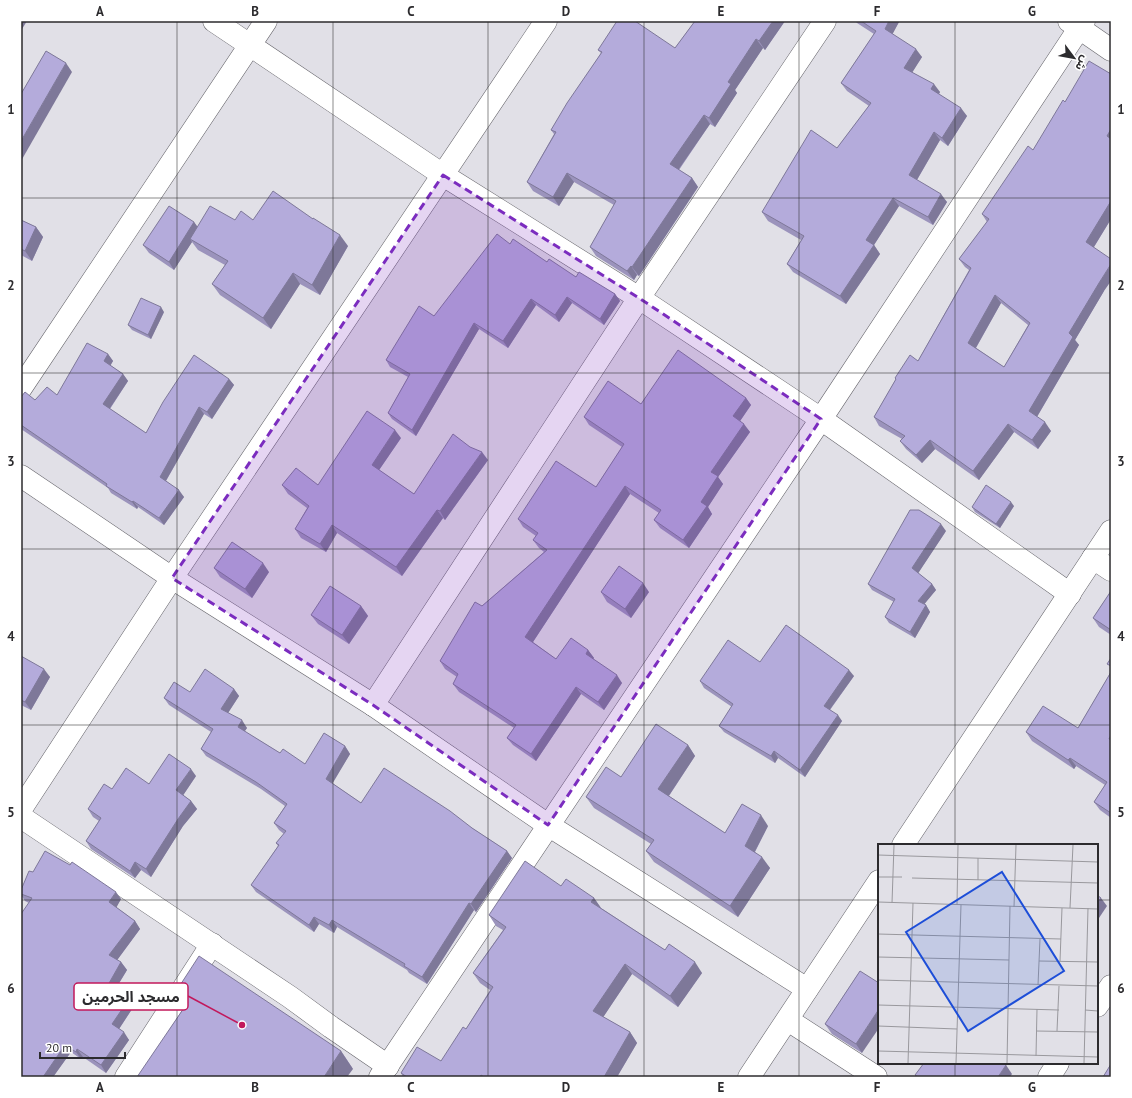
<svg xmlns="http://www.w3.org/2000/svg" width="1132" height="1098" viewBox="0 0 1132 1098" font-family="'PT Sans','Noto Sans Arabic',sans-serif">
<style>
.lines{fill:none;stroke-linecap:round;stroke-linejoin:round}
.street-casing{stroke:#65646a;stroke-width:23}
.secondary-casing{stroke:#65646a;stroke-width:23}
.street{stroke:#fff;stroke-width:22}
.secondary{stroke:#fff;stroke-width:22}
.wall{fill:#9b93bc;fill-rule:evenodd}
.shaded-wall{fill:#7e7899}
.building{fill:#b4abdb;stroke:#7e7899;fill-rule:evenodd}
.marked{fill:#7b2cbf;fill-opacity:0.2;stroke:#7b2cbf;stroke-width:3;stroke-dasharray:8 5;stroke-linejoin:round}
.grid{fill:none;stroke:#2c2b2e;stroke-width:1;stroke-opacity:0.55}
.inset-road{fill:none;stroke:#99989d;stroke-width:1}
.view{fill:#1d4ed8;fill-opacity:0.15;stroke:#1d4ed8;stroke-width:2}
.inset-edge{fill:none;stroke:#2c2b2e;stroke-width:2}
.leader{fill:none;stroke:#c2185b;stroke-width:1.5}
.callout-dot{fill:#c2185b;stroke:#fff;stroke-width:1.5}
.callout{fill:#fff;stroke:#c2185b;stroke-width:1.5}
.callout-label{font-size:15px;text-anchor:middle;font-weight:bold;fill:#2c2b2e}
.neatline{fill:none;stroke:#2c2b2e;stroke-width:1.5}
.grid-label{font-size:13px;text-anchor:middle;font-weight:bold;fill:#2c2b2e}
</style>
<rect width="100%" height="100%" fill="#e1e0e7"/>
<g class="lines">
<g class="street-casing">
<g id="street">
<polyline points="214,21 443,175 639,298 821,419 1070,594"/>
<polyline points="1069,21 1111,50"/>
<polyline points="21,388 266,21"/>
<polyline points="21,476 172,578 373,705 548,825 807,989"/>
<polyline points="1093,558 1111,570"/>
<polyline points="373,705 639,298 825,21"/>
<polyline points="21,809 172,578 546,21"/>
<polyline points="21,817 290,997 331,1027 388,1066"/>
<polyline points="1097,1006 1111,986"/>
<polyline points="788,1020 876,1077"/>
<polyline points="126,1077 212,944"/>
<polyline points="380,1077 821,419 1084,21"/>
<polyline points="1049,1077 1058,1063"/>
</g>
</g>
<g class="secondary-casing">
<g id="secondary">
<polyline points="903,845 1111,531"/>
<polyline points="749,1077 879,881"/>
</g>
</g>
<use href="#street" class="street"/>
<use href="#secondary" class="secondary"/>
</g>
<g class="wall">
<polygon points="695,21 785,21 765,50 763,48 735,90 737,93 715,127 710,124 679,170 692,178 698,187 639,276 637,275 634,280 596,256 590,247 614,205 574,182 559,206 533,191 527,182 554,134 551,130 601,53 598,50 675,48"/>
<polygon points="855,21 899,21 899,22 892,34 922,57 912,72 940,92 939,94 967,116 948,146 940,140 917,180 947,202 933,225 899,206 874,245 880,254 846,304 793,272 787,264 801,240 768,221 762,212 837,148 869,106 847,91 841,83 874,34 857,23"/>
<path d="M1111,74V219L1094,247L1104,291L1075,340L1079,345L1037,417L1051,431L1038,449L1014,432L979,480L935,449L922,463L906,449L900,441L902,439L879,426L874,417L896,379L895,378L918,361L969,270L965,267L959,259L987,222L982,214L1033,150L1065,102ZM1001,303L1028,325L1004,367L976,348Z"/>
<polygon points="21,220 36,227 43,237 32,261 21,255"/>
<polygon points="235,220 253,220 348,246 320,295 300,284 271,329 220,295 212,284 225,265 198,250 192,242 174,270 149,253 143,245 194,222 197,227"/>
<polygon points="510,244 547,262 576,277 615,294 620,301 604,325 572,303 559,322 536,305 508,348 479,329 416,436 392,419 388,413 408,377 390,367 386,360 434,316"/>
<polygon points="164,312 151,339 132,330 128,325"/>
<polygon points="108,354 113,361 110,365 123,374 128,381 110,409 146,433 229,379 234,385 212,419 204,414 166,481 184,497 164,525 138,507 137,509 111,493 108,488 21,429 21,397 35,400 57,395"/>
<polygon points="746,398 751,405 740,421 750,432 718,477 723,484 708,507 712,514 689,548 660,528 654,520 659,513 630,494 533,642 556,659 588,650 594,658 593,659 622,683 604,710 581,694 536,761 513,745 507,738 514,728 459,692 453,684 457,677 445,669 440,661 482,606 544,552 539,548 533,540 536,536 523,527 518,519 596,487 622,447 589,425 584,417 641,404"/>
<polygon points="401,438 379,470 414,494 488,460 445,520 443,518 402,576 337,533 326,552 301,538 295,529 307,508 288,494 282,485 318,485"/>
<polygon points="1014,506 1000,528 975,512 972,507"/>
<polygon points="946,531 918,573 932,584 936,590 924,604 926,605 930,612 915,638 889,623 885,617 894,602 872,590 868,584"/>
<polygon points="214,568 269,572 252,598 220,577"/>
<polygon points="1111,591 1111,635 1099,627 1093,618"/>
<polygon points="601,592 649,592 631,618 607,602"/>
<polygon points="361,606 368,616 349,644 318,624 311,615"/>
<polygon points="21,656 50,677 31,710 21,705"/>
<polygon points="760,662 854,676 830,710 842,721 805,777 778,758 775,763 724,732 719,726 732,707 704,688 700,681"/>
<polygon points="1111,672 1111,818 1100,810 1094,802 1105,785 1076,766 1074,769 1032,741 1026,732 1078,728"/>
<polygon points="234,689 239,696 228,713 247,728 244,731 280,753 305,764 345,746 350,754 332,783 361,803 472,828 507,851 512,858 476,912 474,910 427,984 409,973 407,970 337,927 334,933 319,924 314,932 256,892 251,885 278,846 276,843 284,834 279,830 274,823 285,806 261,789 206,756 201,749 211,732 169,705 164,698 190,692"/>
<polygon points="688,745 695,756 669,796 725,833 768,826 755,852 770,868 738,917 654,862 646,851 651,844 594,808 586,797 621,777"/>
<polygon points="196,776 183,795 191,801 197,809 183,826 151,877 141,870 135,878 91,849 86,841 99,821 93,817 88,809 112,789"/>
<polygon points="33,872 121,899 116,907 135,921 140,929 117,960 121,962 127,970 115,990 129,999 134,1006 119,1029 129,1040 106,1073 83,1057 81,1059 71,1052 53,1077 21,1077 29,903 25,901 21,895 21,890"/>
<polygon points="561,886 594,898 601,908 665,950 702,973 678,1007 632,974 603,1017 630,1032 637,1043 617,1077 403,1077 401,1073 441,1061 466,1029 490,990 480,983 473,973 503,930 496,926 489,915"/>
<polygon points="860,971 862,1053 832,1034 825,1024"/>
<polygon points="175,993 341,1051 353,1069 184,1007"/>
</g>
<g class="shaded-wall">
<polygon points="21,21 27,21 22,29 21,27"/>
<polygon points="773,21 785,21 765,50 759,41"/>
<polygon points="889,21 899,21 899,22 891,37 885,29"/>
<polygon points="756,39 763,48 735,90 737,93 715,127 709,118 728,82"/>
<polygon points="916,49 922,57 910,76 904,68"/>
<polygon points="66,63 72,72 21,161 21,141"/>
<polygon points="934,84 940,92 937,97 931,89"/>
<polygon points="961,108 967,116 948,146 942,138"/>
<polygon points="704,115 710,124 676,173 670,164"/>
<polygon points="1111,129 1111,142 1107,136"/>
<polygon points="934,132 940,140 915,183 909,175"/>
<polygon points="567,173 574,182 559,206 553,197"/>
<polygon points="692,178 698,187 639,276 632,267"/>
<polygon points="941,194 947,202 933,225 928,217"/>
<polygon points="893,198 899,206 872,248 866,240"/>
<polygon points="1111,201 1111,219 1092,250 1086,242"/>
<polygon points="194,222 200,230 190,239 192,242 174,270 169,262"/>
<polygon points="36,227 43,237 32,261 25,251"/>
<polygon points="340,235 348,246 320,295 312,285"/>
<polygon points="874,245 880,254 846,304 840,296"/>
<polygon points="1111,264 1111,281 1104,291 1075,340 1079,345 1035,420 1029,411 1069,333 1099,283"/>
<polygon points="631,266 637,275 634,280 627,271"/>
<polygon points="293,273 300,284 271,329 263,318"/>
<polygon points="615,294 620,301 604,325 600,319"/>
<polygon points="995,295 1001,303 974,351 968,343"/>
<polygon points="567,297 572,303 559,322 555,315"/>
<polygon points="531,299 536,305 508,348 503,341"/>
<polygon points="161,307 164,312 151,339 148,335"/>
<polygon points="474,323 479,329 416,436 412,430"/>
<polygon points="108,354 113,361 109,368 104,361"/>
<polygon points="123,374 128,381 108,411 103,404"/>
<polygon points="229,379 234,385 212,419 207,412"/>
<polygon points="746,398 751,405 738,424 733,416"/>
<polygon points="199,407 204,414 164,484 160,477"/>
<polygon points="1045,422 1051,431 1038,449 1032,440"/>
<polygon points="744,424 750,432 718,477 723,484 708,507 712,514 689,548 683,540 701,502 711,472"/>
<polygon points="1008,424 1014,432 979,480 973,471"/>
<polygon points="395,430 401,438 377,473 372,465"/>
<polygon points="930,440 935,449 922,463 916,455"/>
<polygon points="482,452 488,460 445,520 440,511"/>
<polygon points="625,486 630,494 531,645 525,637"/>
<polygon points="179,490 184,497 164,525 159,518"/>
<polygon points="133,501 138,507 137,509 132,502"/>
<polygon points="1011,502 1014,506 1000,528 996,524"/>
<polygon points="437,510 443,518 402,576 396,567"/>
<polygon points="941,524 946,531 917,575 912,568"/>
<polygon points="332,525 337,533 326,552 320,544"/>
<polygon points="263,563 269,572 252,598 245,589"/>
<polygon points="643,583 649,592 631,618 625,609"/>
<polygon points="932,584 936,590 922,607 918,601"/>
<polygon points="926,605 930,612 915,638 910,632"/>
<polygon points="361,606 368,616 349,644 342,635"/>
<polygon points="588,650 594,658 591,662 586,654"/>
<polygon points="44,669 50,677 31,710 25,702"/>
<polygon points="849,670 854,676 828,712 824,706"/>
<polygon points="617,675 622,683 604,710 598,702"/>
<polygon points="576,687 581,694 536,761 531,754"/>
<polygon points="234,689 239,696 226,716 221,709"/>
<polygon points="838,715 842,721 805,777 800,770"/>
<polygon points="242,720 247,728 243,734 238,727"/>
<polygon points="688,745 695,756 666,800 658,789"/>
<polygon points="345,746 350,754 331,786 326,779"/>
<polygon points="774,751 778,758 775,763 771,756"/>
<polygon points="1070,758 1076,766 1074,769 1068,760"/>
<polygon points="191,769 196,776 182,797 176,790"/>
<polygon points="191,801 197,809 183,826 151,877 146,869 178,819"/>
<polygon points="761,815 768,826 752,857 745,846"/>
<polygon points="507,851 512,858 476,912 471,904"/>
<polygon points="762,857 770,868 738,917 730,906"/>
<polygon points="135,862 141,870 135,878 130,871"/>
<polygon points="116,892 121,899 115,910 109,902"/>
<polygon points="594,898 601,908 591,902"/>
<polygon points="1101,898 1107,906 1097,921 1097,903"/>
<polygon points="469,903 474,910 427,984 422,977"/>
<polygon points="314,917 319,924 314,932 309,925"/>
<polygon points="332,920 337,927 334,933 329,925"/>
<polygon points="135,921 140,929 115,963 109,955"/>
<polygon points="121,962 127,970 113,993 108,985"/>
<polygon points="695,962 702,973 678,1007 670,996"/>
<polygon points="625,964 632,974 600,1022 593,1011"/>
<polygon points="129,999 134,1006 117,1032 112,1024"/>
<polygon points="879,1009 879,1028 862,1053 856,1044"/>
<polygon points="124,1032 129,1040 106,1073 101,1065"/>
<polygon points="630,1032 637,1043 617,1077 604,1077"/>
<polygon points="65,1045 71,1052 53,1077 43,1077"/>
<polygon points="77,1049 83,1057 81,1059 76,1052"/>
<polygon points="341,1051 353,1069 347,1077 324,1077"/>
<polygon points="1006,1065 1012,1074 1010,1077 998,1077"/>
</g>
<g class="building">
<polygon points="617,21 635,21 675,48 695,21 773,21 759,41 756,39 728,82 731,84 709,118 704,115 670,164 692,178 632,267 631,266 627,271 590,247 616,201 567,173 553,197 527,182 556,132 551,130 567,103 602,52 598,50"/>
<polygon points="861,21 889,21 885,29 916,49 904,68 934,84 931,89 961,108 942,138 934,132 909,175 941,194 928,217 893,198 866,240 874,245 840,296 787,264 804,236 762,212 811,130 837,148 871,103 841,83 876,31"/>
<polygon points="46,51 66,63 21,141 21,94"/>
<path d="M1089,61L1111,74V129L1107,136L1111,139V201L1086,242L1111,259V264L1099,283L1069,333L1073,337L1029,411L1045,422L1032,440L1008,424L973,471L930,440L916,455L900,441L905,436L874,417L896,379L895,378L910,355L918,361L971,268L959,259L989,219L982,214L1028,146L1033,150L1063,100L1065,102ZM995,295L1030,323L1004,367L968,343Z"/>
<polygon points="273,191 313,219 313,218 340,235 312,285 293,273 263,318 212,284 228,261 190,239 210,206 235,220 241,211 253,220"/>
<polygon points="169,206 194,222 169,262 143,245"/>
<polygon points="21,220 36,227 25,251 21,249"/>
<polygon points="497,234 510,244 513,239 547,262 549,259 576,277 579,272 615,294 600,319 567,297 555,315 531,299 503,341 474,323 412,430 388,413 410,374 386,360 419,306 434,316"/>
<polygon points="141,298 161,307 148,335 128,325"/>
<polygon points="87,343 108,354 104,361 123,374 103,404 146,433 163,402 194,355 229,379 207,412 199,407 160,477 179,490 159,518 133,501 132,502 106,486 107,484 21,425 21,397 25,392 35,400 47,387 57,395"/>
<polygon points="678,350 746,398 733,416 744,424 711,472 718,476 701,502 707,506 683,540 654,520 661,510 625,486 525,637 556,659 571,638 588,650 586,654 617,675 598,702 576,687 531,754 507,738 516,725 453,684 458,674 440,661 475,602 482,606 547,550 533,540 538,533 518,519 556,461 596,487 624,444 584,417 608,381 641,404"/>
<polygon points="367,411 395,430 372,465 414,494 453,434 470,447 482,452 440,511 437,510 396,567 332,525 320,544 295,529 309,506 282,485 296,468 318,485"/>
<polygon points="986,485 1011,502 996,524 972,507"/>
<polygon points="910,510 919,510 941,524 912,568 932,584 918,601 926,605 910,632 885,617 895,599 868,584"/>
<polygon points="232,542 263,563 245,589 214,568"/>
<polygon points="619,566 643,583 625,609 601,592"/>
<polygon points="330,586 361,606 342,635 311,615"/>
<polygon points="1111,591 1111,630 1093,618"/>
<polygon points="786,625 849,670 824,706 838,715 800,770 774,751 771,756 719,726 733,704 700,681 728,640 760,662"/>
<polygon points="21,656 44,669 25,702 21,700"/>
<polygon points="1111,658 1111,666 1107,664"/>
<polygon points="205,669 234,689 221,709 242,720 238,727 280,753 283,749 305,764 324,733 345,746 326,779 361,803 384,768 450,811 472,828 507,851 471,904 469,903 422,977 404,966 405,964 332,920 329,925 314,917 309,925 251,885 279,845 276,843 286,831 274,823 287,804 256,782 201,749 213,729 164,698 174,682 190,692"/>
<polygon points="1111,672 1111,735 1109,739 1111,740 1111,813 1094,802 1107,782 1070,758 1068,760 1026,732 1043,706 1078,728"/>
<polygon points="656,724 688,745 658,789 725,833 742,804 761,815 745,846 762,857 730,906 646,851 654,840 586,797 606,767 621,777"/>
<polygon points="169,754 191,769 176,790 191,801 178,819 146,869 135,862 130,871 86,841 101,818 88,809 104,784 112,789 126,768 149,784"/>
<polygon points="45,851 70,865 72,862 116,892 109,902 135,921 109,955 121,962 108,985 129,999 112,1024 124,1032 101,1065 77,1049 76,1052 65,1045 43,1077 21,1077 21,914 32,898 21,894 21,890 29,871 33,872"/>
<polygon points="525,861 561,886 566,879 594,898 591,902 665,950 669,944 695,962 670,996 625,964 593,1011 630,1032 604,1077 484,1077 481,1075 480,1077 407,1077 401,1073 417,1047 441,1061 463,1027 466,1029 493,987 473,973 506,927 489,915"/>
<polygon points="1097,895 1101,898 1097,903"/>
<polygon points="199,956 341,1051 324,1077 137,1077 188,1002 175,993"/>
<polygon points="860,971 879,983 879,1009 856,1044 825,1024"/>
<polygon points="924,1063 1003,1063 1006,1065 998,1077 918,1077 915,1075"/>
<polygon points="1111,1064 1111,1077 1103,1077"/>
</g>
<path class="marked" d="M443,175L639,298L821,419L548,825L373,705L172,578Z"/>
<path class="grid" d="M177,21V1077M333,21V1077M488,21V1077M644,21V1077M799,21V1077M955,21V845M21,198H1111M21,373H1111M21,549H1111M21,725H1111M21,900H879M1097,900H1111M955,1063V1077"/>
<g transform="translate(878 844)">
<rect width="220" height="220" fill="#e1e0e7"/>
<path class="inset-road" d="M0,11L220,18M0,33H24M34,34L220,39M100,36V14M0,58L220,65M14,59L16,1M79,61L80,1M136,63L138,1M192,64L195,1M0,90L183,95M0,113L131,116M161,117L220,118M182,117L184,64M0,136L220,142M160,141L162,95M0,161L181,166M207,166L220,167M0,182L79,185M158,187L220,188M179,187L181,142M0,207L220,213M158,212L159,165M30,219L35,59M78,219L83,61M129,219L132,62M206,219L210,64"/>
<path class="view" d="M124,28L186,127L90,187L28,88Z"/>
<rect width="220" height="220" class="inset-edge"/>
</g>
<path class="leader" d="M242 1025L188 996"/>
<circle class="callout-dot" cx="242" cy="1025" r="4"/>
<rect class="callout" x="74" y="983" width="114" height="27" rx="4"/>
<g class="callout-label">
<text x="131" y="1002">مسجد الحرمين</text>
</g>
<rect width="1132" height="1098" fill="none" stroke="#ffffff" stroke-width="44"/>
<g transform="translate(1074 58) rotate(122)" stroke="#ffffff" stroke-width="3" paint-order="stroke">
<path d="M0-3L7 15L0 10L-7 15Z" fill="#2c2b2e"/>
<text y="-6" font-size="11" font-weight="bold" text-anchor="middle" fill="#2c2b2e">ش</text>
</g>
<path d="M40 1052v6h85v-6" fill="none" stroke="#2c2b2e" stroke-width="2"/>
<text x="46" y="1052" font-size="12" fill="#2c2b2e" stroke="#ffffff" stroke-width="3" paint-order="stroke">20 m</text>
<rect x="22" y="22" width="1088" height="1054" class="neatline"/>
<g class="grid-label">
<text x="100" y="16">A</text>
<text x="255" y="16">B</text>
<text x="411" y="16">C</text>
<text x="566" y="16">D</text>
<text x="721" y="16">E</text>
<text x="877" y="16">F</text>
<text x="1032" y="16">G</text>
<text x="11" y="114">1</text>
<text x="1121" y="114">1</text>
<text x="11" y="290">2</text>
<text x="1121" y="290">2</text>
<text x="11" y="466">3</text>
<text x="1121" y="466">3</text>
<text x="11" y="641">4</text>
<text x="1121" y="641">4</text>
<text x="11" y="817">5</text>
<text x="1121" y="817">5</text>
<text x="11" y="993">6</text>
<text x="1121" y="993">6</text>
<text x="100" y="1092">A</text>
<text x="255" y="1092">B</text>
<text x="411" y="1092">C</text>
<text x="566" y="1092">D</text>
<text x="721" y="1092">E</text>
<text x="877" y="1092">F</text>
<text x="1032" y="1092">G</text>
</g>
</svg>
